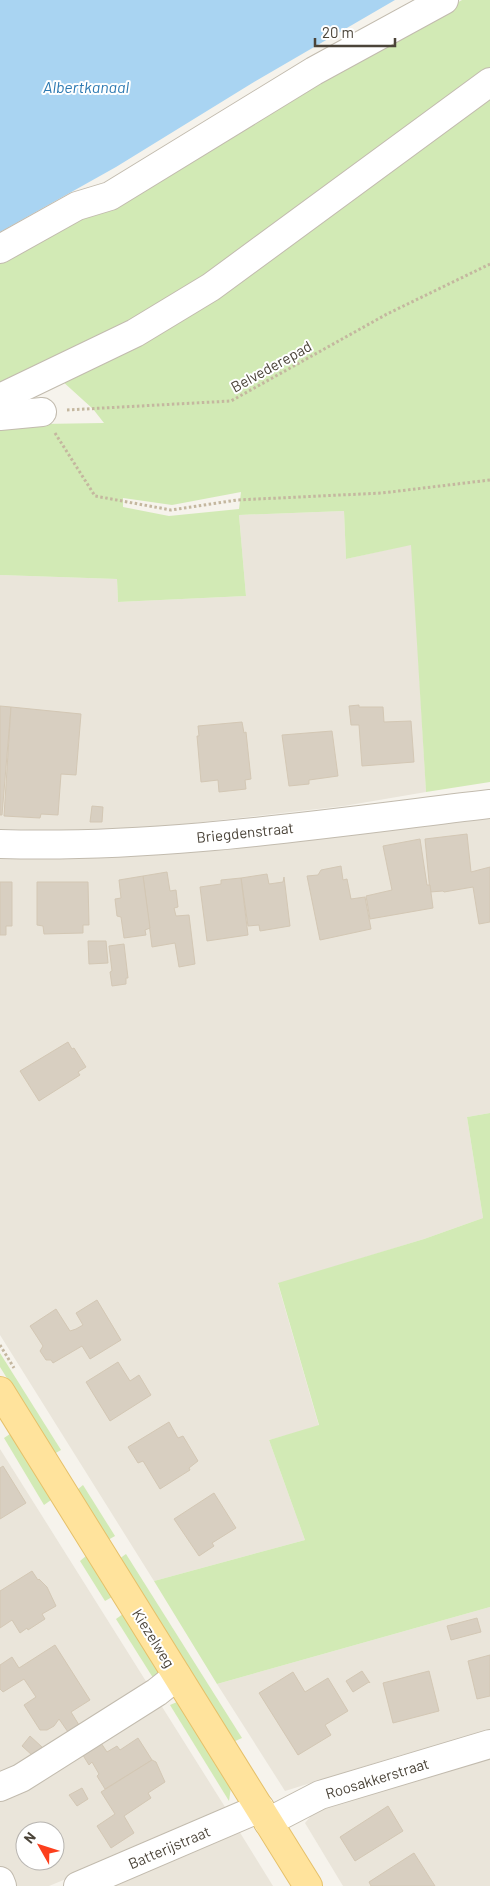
<svg xmlns="http://www.w3.org/2000/svg" width="490" height="1886" viewBox="0 0 490 1886" font-family="Barlow,sans-serif">
<style>
.residential{fill:#eae5da;fill-rule:evenodd}
.green{fill:#d2eab5;fill-rule:evenodd}
.water{fill:#a9d4f2}
.building{fill:#d8cfc1;stroke:#d3c7b4}
.lines{fill:none;stroke-linecap:round;stroke-linejoin:round}
.minor-casing{stroke:#c2bbae;stroke-width:30}
.major-casing{stroke:#e6c16a;stroke-width:30}
.path{stroke:#c4b79f;stroke-width:3;stroke-dasharray:2.5 2.5;stroke-linecap:butt}
.minor{stroke:#fff;stroke-width:28}
.major{stroke:#ffe39c;stroke-width:28}
.labels{text-anchor:middle;dominant-baseline:central;stroke-width:4;stroke-linejoin:round;paint-order:stroke}
.street-label{font-size:15px;fill:#4b4439;stroke:#fff}
.water-label{font-size:16px;font-style:italic;fill:#2e7ab2;stroke:#fff}
</style>
<rect width="100%" height="100%" fill="#f6f3ec"/>
<g class="residential">
<polygon points="344,511 346,559 412,544 426,792 344,806 150,828 60,831 0,829 0,575 117,579 118,602 246,596 239,515"/>
<polygon points="490,812 490,1113 467,1117 483,1218 424,1239 278,1284 319,1426 269,1440 305,1540 154,1581 0,1335 0,855"/>
<path d="M0,1449L225,1807L207,1821L49,1886H0ZM25,1831H55V1861H25Z"/>
<polygon points="490,1607 490,1733 401,1755 285,1791 217,1684"/>
<polygon points="490,1759 490,1886 343,1886 305,1823 322,1803"/>
<polygon points="239,1831 273,1886 97,1886"/>
</g>
<g class="green">
<path d="M462,0H490V782L426,792L411,545L346,559L344,511L239,515L246,596L118,602L117,579L0,575V429L41,424L104,423L93,409L61,380L0,396V257L303,91ZM241,492L239,509L169,516L123,507V498L172,505Z"/>
<polygon points="490,1113 490,1607 217,1684 154,1581 305,1540 269,1440 319,1425 278,1283 424,1239 483,1218 467,1117"/>
<polygon points="0,1353 61,1450 54,1454 0,1367"/>
<polygon points="10,1434 51,1500 44,1505 4,1438"/>
<polygon points="83,1485 115,1536 108,1540 77,1490"/>
<polygon points="126,1554 242,1738 233,1742 119,1559"/>
<polygon points="86,1556 112,1597 105,1601 80,1561"/>
<polygon points="123,1614 163,1677 155,1681 116,1619"/>
<polygon points="177,1702 231,1787 229,1801 170,1705"/>
</g>
<polygon class="water" points="0,0 395,0 254,82 116,167 0,232"/>
<g class="building">
<polygon points="359,705 359,707 383,707 384,722 411,721 414,762 362,766 359,725 351,725 349,706"/>
<polygon points="0,706 11,707 2,815 0,815"/>
<polygon points="11,707 81,714 76,775 61,774 58,815 41,814 40,818 4,816"/>
<polygon points="242,722 244,733 246,732 251,779 245,780 246,789 219,792 218,780 201,782 197,736 199,736 198,726"/>
<polygon points="332,731 338,776 309,780 309,784 289,786 282,735"/>
<polygon points="92,806 103,807 102,822 90,822"/>
<polygon points="467,834 471,872 490,867 490,922 479,924 473,887 444,892 443,891 430,892 425,839"/>
<polygon points="420,839 427,885 430,885 433,908 370,919 366,896 392,890 383,846"/>
<polygon points="341,866 343,880 347,879 351,899 365,897 371,929 320,940 307,876 318,875 321,870"/>
<polygon points="167,872 170,891 176,890 178,907 174,908 176,916 189,915 195,964 179,967 175,943 152,947 143,876"/>
<polygon points="267,874 269,884 283,882 284,877 290,926 260,931 259,925 248,926 241,878"/>
<polygon points="143,876 150,928 145,930 146,935 124,938 121,917 117,916 115,899 121,898 119,880"/>
<polygon points="241,878 248,935 207,941 200,887 221,884 221,880"/>
<polygon points="0,882 12,882 12,926 6,926 6,935 0,935"/>
<polygon points="37,882 88,882 89,925 83,925 83,933 44,934 43,926 37,925"/>
<polygon points="88,941 106,941 108,963 89,964"/>
<polygon points="124,944 128,978 126,978 126,984 112,986 110,972 112,971 109,946"/>
<polygon points="68,1042 72,1049 74,1048 86,1067 78,1072 80,1075 39,1101 20,1071"/>
<polygon points="97,1300 121,1340 90,1359 82,1346 53,1363 51,1360 46,1360 40,1351 43,1346 30,1326 56,1309 70,1331 76,1329 83,1325 76,1313"/>
<polygon points="118,1362 130,1381 139,1375 151,1395 110,1421 86,1382"/>
<polygon points="169,1422 178,1438 183,1436 198,1461 189,1468 190,1470 160,1489 143,1461 138,1463 128,1447"/>
<polygon points="3,1466 26,1503 0,1519 0,1468"/>
<polygon points="214,1493 236,1528 212,1543 214,1546 199,1556 174,1519"/>
<polygon points="32,1571 38,1580 39,1579 47,1587 56,1606 42,1614 45,1619 28,1630 27,1628 20,1633 12,1620 0,1628 0,1591"/>
<polygon points="477,1618 481,1632 451,1640 447,1626"/>
<polygon points="55,1645 90,1700 71,1712 79,1725 68,1732 59,1719 54,1726 47,1730 40,1730 24,1705 36,1697 24,1679 3,1692 0,1689 0,1665 12,1657 19,1668"/>
<polygon points="490,1655 490,1696 477,1699 468,1661"/>
<polygon points="362,1671 370,1683 369,1682 353,1692 346,1681"/>
<polygon points="429,1671 439,1711 393,1723 383,1683"/>
<polygon points="293,1672 305,1692 328,1678 348,1711 325,1725 331,1735 298,1755 259,1693"/>
<polygon points="30,1736 42,1747 33,1756 22,1746"/>
<polygon points="138,1738 152,1760 105,1789 97,1776 99,1774 92,1762 89,1765 81,1752 99,1740 107,1752 117,1746 120,1750"/>
<polygon points="152,1760 156,1762 165,1782 148,1793 151,1798 124,1816 134,1833 111,1848 97,1826 115,1814 101,1792"/>
<polygon points="82,1788 88,1799 77,1806 69,1795"/>
<polygon points="388,1806 403,1831 355,1861 340,1837"/>
<polygon points="414,1853 435,1886 371,1886 369,1882"/>
</g>
<g class="lines">
<g class="minor-casing">
<g id="minor">
<polyline points="0,249 77,206 110,196 314,71 444,0"/>
<polyline points="0,398 135,333 211,287 490,82"/>
<polyline points="0,416 42,412"/>
<path d="M0,844C164,849 328,823 490,804"/>
<polyline points="0,1787 21,1778 157,1692 177,1676"/>
<polyline points="268,1822 320,1795 490,1744"/>
<polyline points="0,1881 2,1886"/>
<polyline points="78,1886 260,1808"/>
</g>
</g>
<g class="major-casing">
<polyline id="major" points="0,1391 308,1886"/>
</g>
<g class="path">
<polyline points="67,410 231,401 387,314 490,264"/>
<polyline points="55,433 95,496 171,510 237,500 382,493 490,480"/>
<polyline points="0,1345 14,1368"/>
</g>
<use href="#minor" class="minor"/>
<use href="#major" class="major"/>
</g>
<g class="labels">
<g class="street-label">
<text transform="translate(271 366) rotate(-29)">Belvederepad</text>
<text transform="translate(245 832) rotate(-6)">Briegdenstraat</text>
<text transform="translate(154 1638) rotate(58)">Kiezelweg</text>
<text transform="translate(377 1778) rotate(-17)">Roosakkerstraat</text>
<text transform="translate(169 1847) rotate(-23)">Batterijstraat</text>
</g>
<g class="water-label">
<text x="86" y="86">Albertkanaal</text>
</g>
</g>
<g transform="translate(40 1846) rotate(309)"><circle r="24" fill="#ffffff" stroke="#b7b4b0"/>
<path d="M0-4L9 19L0 12L-9 19Z" fill="#fc3f1d"/>
<text y="-8" font-size="14" font-weight="bold" text-anchor="middle" fill="#4b4439">N</text>
</g>
<path d="M315 38v8h80v-8" fill="none" stroke="#4b4439" stroke-width="2.5"/>
<text x="322" y="38" font-size="15" fill="#4b4439" stroke="#ffffff" stroke-width="4" paint-order="stroke">20 m</text>
</svg>
